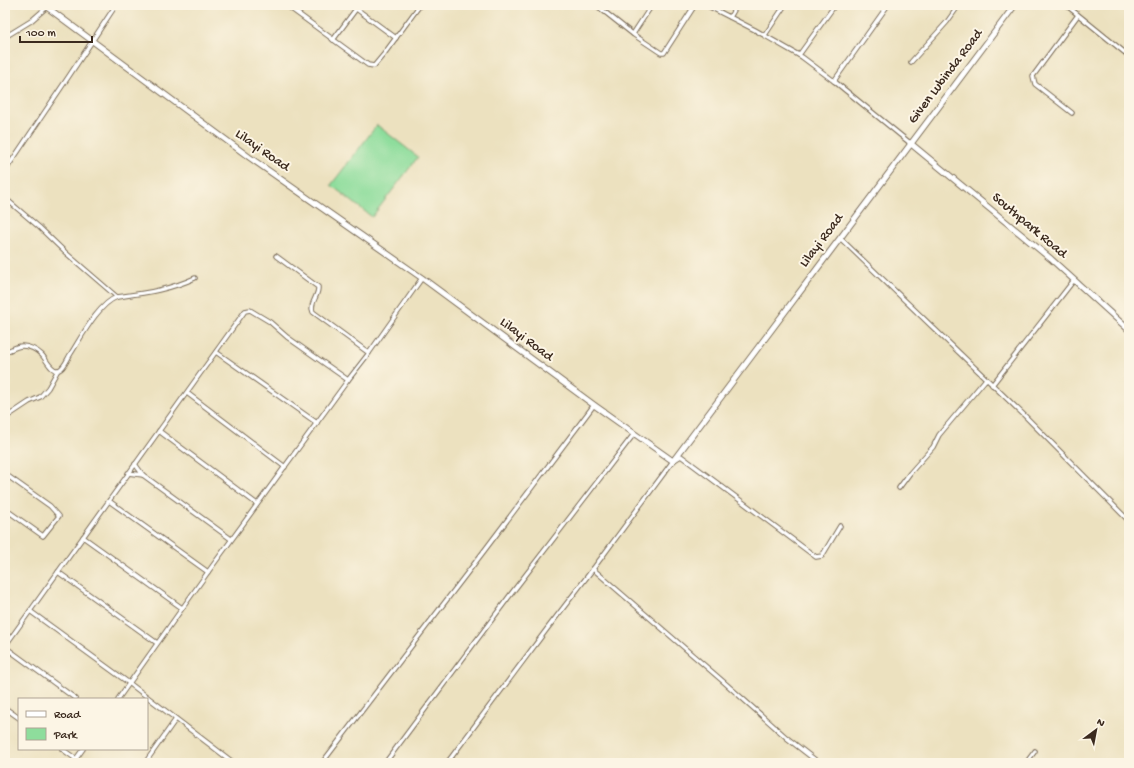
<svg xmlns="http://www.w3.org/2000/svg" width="1134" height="768" viewBox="0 0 1134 768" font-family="'Gochi Hand',sans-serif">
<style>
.green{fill:#8edd9c;stroke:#64845d}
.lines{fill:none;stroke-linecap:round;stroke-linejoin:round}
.street-casing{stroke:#796a56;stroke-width:5.5}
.secondary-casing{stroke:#796a56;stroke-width:7}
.street{stroke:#fff;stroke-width:3.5}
.secondary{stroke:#fff;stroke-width:5}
.labels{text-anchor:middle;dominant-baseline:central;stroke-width:4;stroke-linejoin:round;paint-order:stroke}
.street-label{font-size:14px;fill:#3b2a1e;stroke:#fcf5e5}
</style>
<rect width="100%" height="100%" fill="#fcf5e5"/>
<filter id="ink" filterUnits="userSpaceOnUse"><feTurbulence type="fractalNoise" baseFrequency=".025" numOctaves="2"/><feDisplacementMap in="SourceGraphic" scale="8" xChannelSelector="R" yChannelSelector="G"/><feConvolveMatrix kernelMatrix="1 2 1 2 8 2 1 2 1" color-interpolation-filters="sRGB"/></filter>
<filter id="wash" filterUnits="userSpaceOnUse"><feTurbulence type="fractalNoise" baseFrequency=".012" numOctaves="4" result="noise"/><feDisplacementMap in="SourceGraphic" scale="16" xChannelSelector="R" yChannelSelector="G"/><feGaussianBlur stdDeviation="0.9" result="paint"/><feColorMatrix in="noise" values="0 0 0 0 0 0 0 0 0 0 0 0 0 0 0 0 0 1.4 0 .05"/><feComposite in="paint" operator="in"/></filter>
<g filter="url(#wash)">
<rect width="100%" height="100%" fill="#ece1bf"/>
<polygon class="green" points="377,125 418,157 372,217 331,185"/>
</g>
<g filter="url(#ink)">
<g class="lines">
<g class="street-casing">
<g id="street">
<polyline points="286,5 368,65 374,66 384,54 420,5"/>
<polyline points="351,5 396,38"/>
<polyline points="596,5 634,35 661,53 664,53 695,5"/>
<polyline points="706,5 755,30 802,57 834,81 910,143"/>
<polyline points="1066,5 1129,56"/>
<polyline points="730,17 737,5"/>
<polyline points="633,34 652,5"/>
<polyline points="765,35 785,5"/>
<polyline points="5,37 31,21 47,7"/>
<polyline points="333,40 356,9"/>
<polyline points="799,55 835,5"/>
<polyline points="911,62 947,22 959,5"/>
<polyline points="834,81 888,5"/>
<polyline points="1072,113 1035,84 1033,76 1078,15"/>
<polyline points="5,171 69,76 116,5"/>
<polyline points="5,198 39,227 66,253 117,297"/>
<polyline points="840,238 1025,416 1129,521"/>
<path d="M276,256L318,287C319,296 309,303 313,312L369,353"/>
<path d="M5,352C10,350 17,346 22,346C29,346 37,350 42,355C46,359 52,373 59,370C64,368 67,360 70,355C81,338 98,304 117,297C145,293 169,290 195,278"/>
<polyline points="216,352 317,423"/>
<polyline points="348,380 369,353 422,278"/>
<polyline points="992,385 1074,280"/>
<polyline points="187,393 285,467"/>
<polyline points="5,418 29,402 40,397 48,388 58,370"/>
<polyline points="159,431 257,504"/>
<polyline points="128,473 143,475 135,464"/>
<polyline points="5,474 50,506 59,516 43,536 5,509"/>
<polyline points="143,475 231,539"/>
<polyline points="899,488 910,473 933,447 939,435 986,379"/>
<polyline points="109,501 208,572"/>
<polyline points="83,537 182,608"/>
<polyline points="593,569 725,683 787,738 819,763"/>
<polyline points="58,572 157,643"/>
<polyline points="30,611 129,683 234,763"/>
<polyline points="5,646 245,311 250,310 270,322 287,337 348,380 208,572 118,699"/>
<polyline points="5,647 76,699"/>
<polyline points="5,708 19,718"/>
<polyline points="62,749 76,759"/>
<polyline points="73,763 83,749"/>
<polyline points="145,763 176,719"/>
<polyline points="322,763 484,551 594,405"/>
<polyline points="385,763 511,594 634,434"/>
<polyline points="447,763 547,629 593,569 673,461 681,456 816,557 822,556 840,526"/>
<polyline points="1026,763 1035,751"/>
</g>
</g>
<g class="secondary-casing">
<g id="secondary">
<polyline points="44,5 249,157 422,278 594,405 673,461 1015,5"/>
<polyline points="910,143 1051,259 1129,330"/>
</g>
</g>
<use href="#street" class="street"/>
<use href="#secondary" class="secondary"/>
</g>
</g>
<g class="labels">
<g class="street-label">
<text transform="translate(946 77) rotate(-53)">Given Lubinda Road</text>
<text transform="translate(262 151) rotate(35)">Lilayi Road</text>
<text transform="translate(1029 226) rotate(40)">Southpark Road</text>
<text transform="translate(822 241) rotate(-53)">Lilayi Road</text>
<text transform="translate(526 340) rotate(37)">Lilayi Road</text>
</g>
</g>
<rect width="1134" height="768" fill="none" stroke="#fcf5e5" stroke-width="20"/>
<rect x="18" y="698" width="130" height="52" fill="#fcf5e5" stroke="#afa495"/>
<rect x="26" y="711" width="20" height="6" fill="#ffffff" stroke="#afa495"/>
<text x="54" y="718" font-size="12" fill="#3b2a1e">Road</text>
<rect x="26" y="728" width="20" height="12" fill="#8edd9c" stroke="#afa495"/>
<text x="54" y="738" font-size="12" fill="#3b2a1e">Park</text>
<g transform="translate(1096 730) rotate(32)" stroke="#fcf5e5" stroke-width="3" paint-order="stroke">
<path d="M0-3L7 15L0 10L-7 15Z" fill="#3b2a1e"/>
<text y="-6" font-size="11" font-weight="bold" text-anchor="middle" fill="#3b2a1e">N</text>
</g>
<path d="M20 36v6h72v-6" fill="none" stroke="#3b2a1e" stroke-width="2"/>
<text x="26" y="36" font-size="12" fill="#3b2a1e" stroke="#fcf5e5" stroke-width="3" paint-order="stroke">100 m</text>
</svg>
